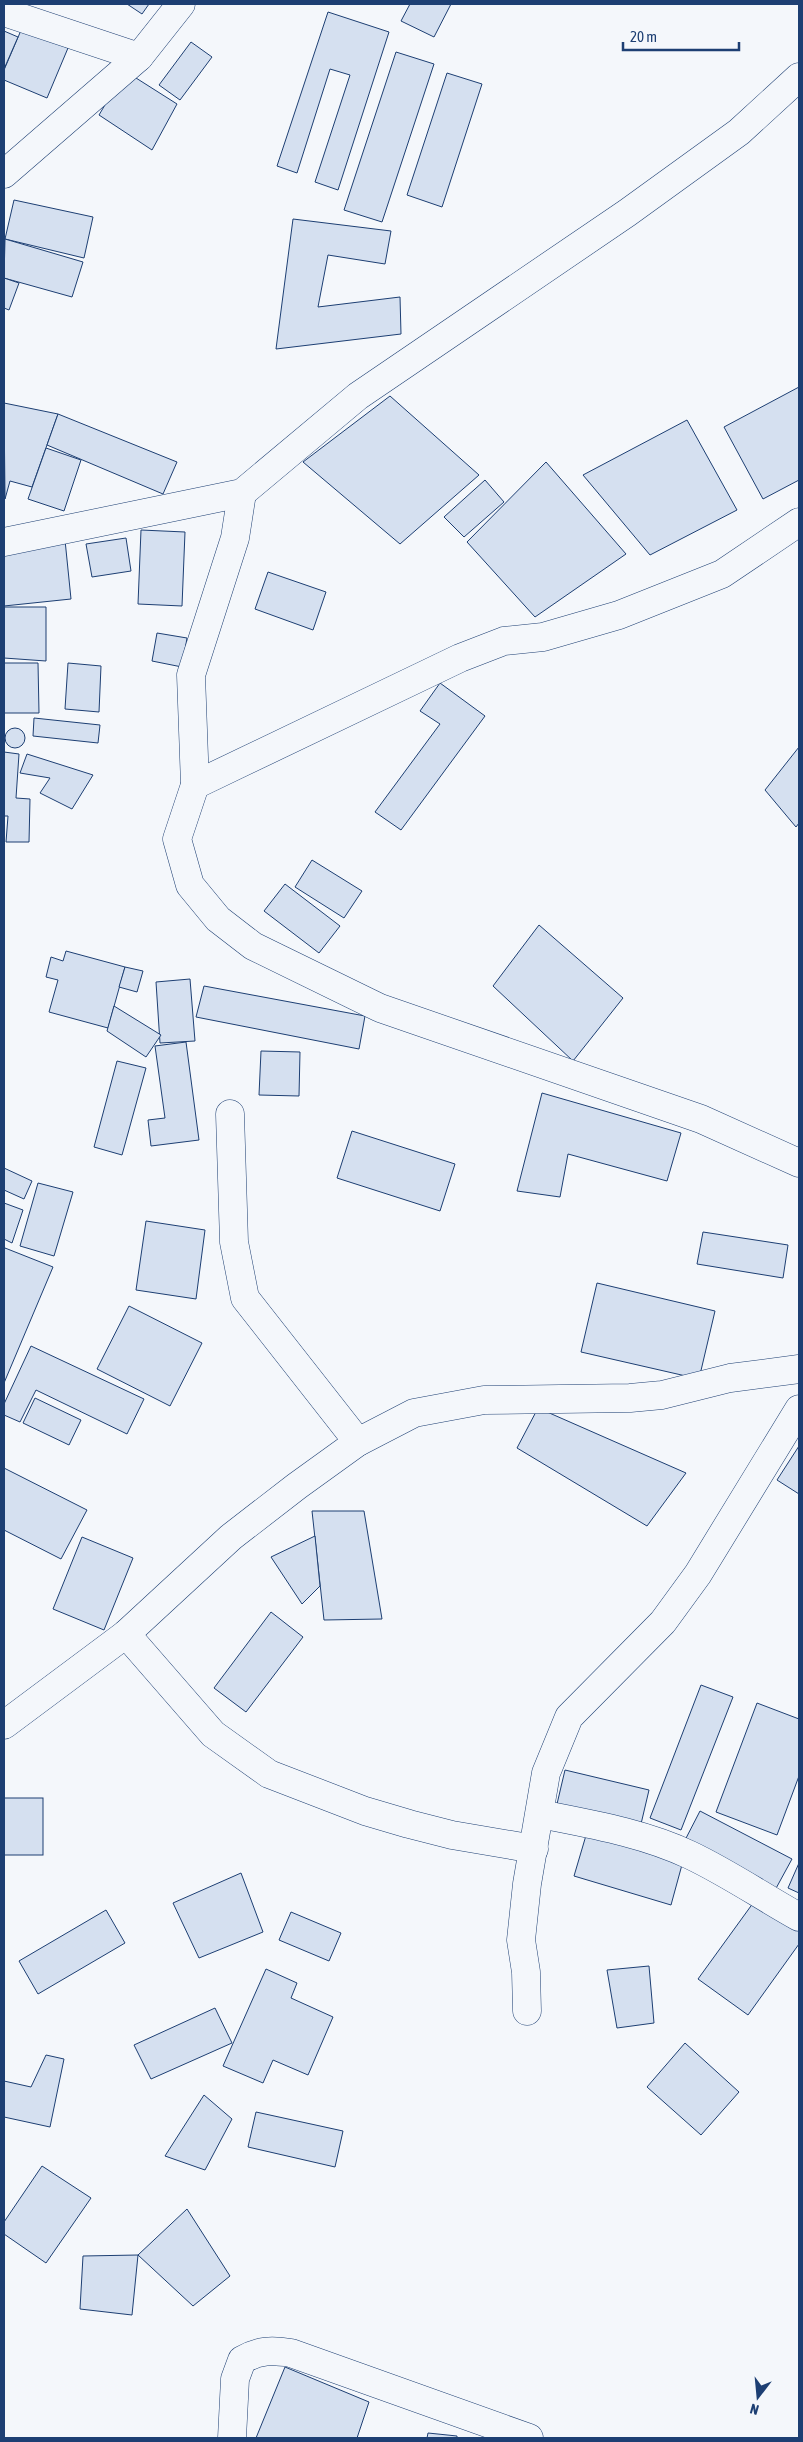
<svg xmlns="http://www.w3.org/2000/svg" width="803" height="2442" viewBox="0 0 803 2442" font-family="'Asap Condensed',sans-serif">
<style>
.building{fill:#d5e0f0;stroke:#1d3f73}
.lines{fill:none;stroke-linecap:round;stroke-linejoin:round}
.street-casing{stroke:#1d3f73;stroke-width:29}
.street{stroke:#f4f7fb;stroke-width:28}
</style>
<rect width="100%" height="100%" fill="#f4f7fb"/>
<g class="building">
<polygon points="127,4 149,4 142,14"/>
<polygon points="410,4 451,4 434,37 401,21"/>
<polygon points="328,12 389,32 338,190 315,182 350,75 330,69 297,173 277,166"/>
<polygon points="22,28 68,48 47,98 4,80 4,70"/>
<polygon points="4,31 18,37 4,69"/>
<polygon points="191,42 212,57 180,100 159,85"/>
<polygon points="396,52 434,64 382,222 344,210"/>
<polygon points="125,71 177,104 152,150 99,115"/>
<polygon points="447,73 482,84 442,207 407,195"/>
<polygon points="14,200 93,217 84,258 5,239"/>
<polygon points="293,219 391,231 385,264 328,255 318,307 400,297 401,334 276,349"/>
<polygon points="5,239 83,262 72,297 4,278"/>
<polygon points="4,278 19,283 9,310 4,308"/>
<polygon points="799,387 799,480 763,499 724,427"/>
<polygon points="390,396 479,475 400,544 303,462"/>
<polygon points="4,403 58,414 32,487 10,481 5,499"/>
<polygon points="58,414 177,462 163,494 47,445"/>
<polygon points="687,420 737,510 650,555 583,475"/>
<polygon points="46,448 81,460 64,511 28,499"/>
<polygon points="546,462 626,554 535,617 467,542"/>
<polygon points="485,480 504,502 464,537 444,517"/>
<polygon points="141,530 185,532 182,606 138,604"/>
<polygon points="126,538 131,571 92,577 86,544"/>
<polygon points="65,540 71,599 4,606 4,547"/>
<polygon points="268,572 326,592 313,630 255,609"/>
<polygon points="4,607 46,607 46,661 4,658"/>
<polygon points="157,633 187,638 182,667 152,661"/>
<polygon points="4,663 38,663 39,713 4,713"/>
<polygon points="68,663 101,666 99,712 65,709"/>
<polygon points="440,683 485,716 401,830 375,812 440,724 420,711"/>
<polygon points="34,718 100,725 98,743 33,736"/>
<circle cx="15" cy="738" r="10"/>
<polygon points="799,747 799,823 796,827 765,790"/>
<polygon points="4,752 19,754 16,798 30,799 29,842 6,842 8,816 4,816"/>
<polygon points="27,754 93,775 72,809 40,793 50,778 20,773"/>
<polygon points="312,860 362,891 344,918 295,887"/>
<polygon points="285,884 340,926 319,953 264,911"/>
<polygon points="539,925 623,998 573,1061 493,986"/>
<polygon points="66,951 125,967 108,1028 49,1012 58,980 46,977 51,957 63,961"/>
<polygon points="125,967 143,971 137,992 119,987"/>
<polygon points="190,979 195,1041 160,1043 156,982"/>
<polygon points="204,986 365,1016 359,1049 196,1017"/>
<polygon points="114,1006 161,1035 146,1057 107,1031"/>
<polygon points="186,1042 199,1140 151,1146 148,1120 165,1118 155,1046"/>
<polygon points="261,1051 300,1052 299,1096 259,1095"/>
<polygon points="117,1061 146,1068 122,1155 94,1147"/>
<polygon points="542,1093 681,1133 667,1181 568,1154 560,1197 517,1191"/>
<polygon points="352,1131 455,1164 440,1211 337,1178"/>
<polygon points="4,1168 32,1181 24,1199 4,1190"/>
<polygon points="38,1183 73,1192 54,1256 20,1246"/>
<polygon points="4,1203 23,1210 12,1243 4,1239"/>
<polygon points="146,1221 205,1230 196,1299 136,1290"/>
<polygon points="703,1232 788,1245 783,1278 697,1264"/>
<polygon points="5,1248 53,1267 4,1383 4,1251"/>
<polygon points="597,1283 715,1311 699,1379 581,1352"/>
<polygon points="129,1306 202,1343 170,1406 97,1369"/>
<polygon points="31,1346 144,1399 127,1434 36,1390 20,1422 4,1415 4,1404"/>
<polygon points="35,1398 81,1420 69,1445 23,1423"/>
<polygon points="538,1408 686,1473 647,1526 517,1448"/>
<polygon points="799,1446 799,1494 777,1480"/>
<polygon points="4,1468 87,1510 61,1559 4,1530"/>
<polygon points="312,1511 364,1511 382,1619 324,1620"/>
<polygon points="315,1536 320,1586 302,1604 271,1557"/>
<polygon points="82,1537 133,1558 104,1630 53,1609"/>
<polygon points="271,1612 303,1637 246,1712 214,1688"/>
<polygon points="701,1685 733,1697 681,1830 650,1818"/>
<polygon points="757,1703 799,1719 799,1776 777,1835 716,1812"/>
<polygon points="565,1770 649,1790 641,1824 557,1804"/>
<rect x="4" y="1798" width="39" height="57"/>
<polygon points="700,1811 792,1859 774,1892 683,1844"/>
<polygon points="587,1832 683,1861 671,1905 574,1876"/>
<polygon points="799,1863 799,1893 788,1888"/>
<polygon points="241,1873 263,1932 199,1958 173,1903"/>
<polygon points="756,1899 799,1930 799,1944 748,2015 698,1979"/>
<polygon points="106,1910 125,1943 38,1994 19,1961"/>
<polygon points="291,1912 341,1933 329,1961 279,1940"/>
<polygon points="649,1966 654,2023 617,2028 607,1970"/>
<polygon points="266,1969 297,1983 291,1998 333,2017 308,2075 273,2060 263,2083 223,2066"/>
<polygon points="215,2008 232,2043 151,2079 134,2045"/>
<polygon points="685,2043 739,2092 701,2135 647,2087"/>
<polygon points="46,2055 64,2059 50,2127 4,2117 4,2081 31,2087"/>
<polygon points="204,2095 232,2119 205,2170 165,2156"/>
<polygon points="256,2112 343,2131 335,2167 248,2147"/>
<polygon points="42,2166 91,2198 46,2263 4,2234 4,2222"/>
<polygon points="187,2209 230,2276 193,2306 138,2255"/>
<polygon points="138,2255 132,2315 80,2309 83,2256"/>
<polygon points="285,2367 369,2402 357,2438 256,2438"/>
<polygon points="428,2433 457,2436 457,2438 427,2438"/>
</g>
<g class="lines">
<g class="street-casing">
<g id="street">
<polyline points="4,12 139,57"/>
<polyline points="4,174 139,57 181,4"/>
<polyline points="242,493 235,538 191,675 195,785 177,839 190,885 218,919 253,946 380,1008 701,1119 799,1163"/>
<polyline points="4,542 242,493 358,396 627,213 739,132 799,77"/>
<polyline points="195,785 460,658 504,641 543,637 619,615 722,574 799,522"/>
<polyline points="230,1114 234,1242 245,1298 358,1442"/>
<polyline points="126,1634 213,1734 269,1774 365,1811 409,1824 452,1835 534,1849"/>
<polyline points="4,1725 126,1634 231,1537 297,1486 358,1442 414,1413 484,1400 630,1398 662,1395 730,1378 799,1369"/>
<path d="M540,1814C590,1824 644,1833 690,1855C728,1873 763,1897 799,1917"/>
<polyline points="527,2011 526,1972 521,1940 527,1884 546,1773 569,1717 663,1622 698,1574 799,1409"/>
<path d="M232,2438L235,2379L242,2360C259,2350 272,2350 291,2353L529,2438"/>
</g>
</g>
<use href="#street" class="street"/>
</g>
<rect width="803" height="2442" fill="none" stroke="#1d3f73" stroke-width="10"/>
<g transform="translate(758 2397) rotate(196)" stroke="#f4f7fb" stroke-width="4" paint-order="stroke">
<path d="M0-4L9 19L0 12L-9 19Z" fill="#1d3f73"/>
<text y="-8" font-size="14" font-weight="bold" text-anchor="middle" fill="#1d3f73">N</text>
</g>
<path d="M623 42v8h116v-8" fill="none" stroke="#1d3f73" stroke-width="2.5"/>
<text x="630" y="42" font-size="15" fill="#1d3f73" stroke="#f4f7fb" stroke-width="4" paint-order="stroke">20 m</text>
</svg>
